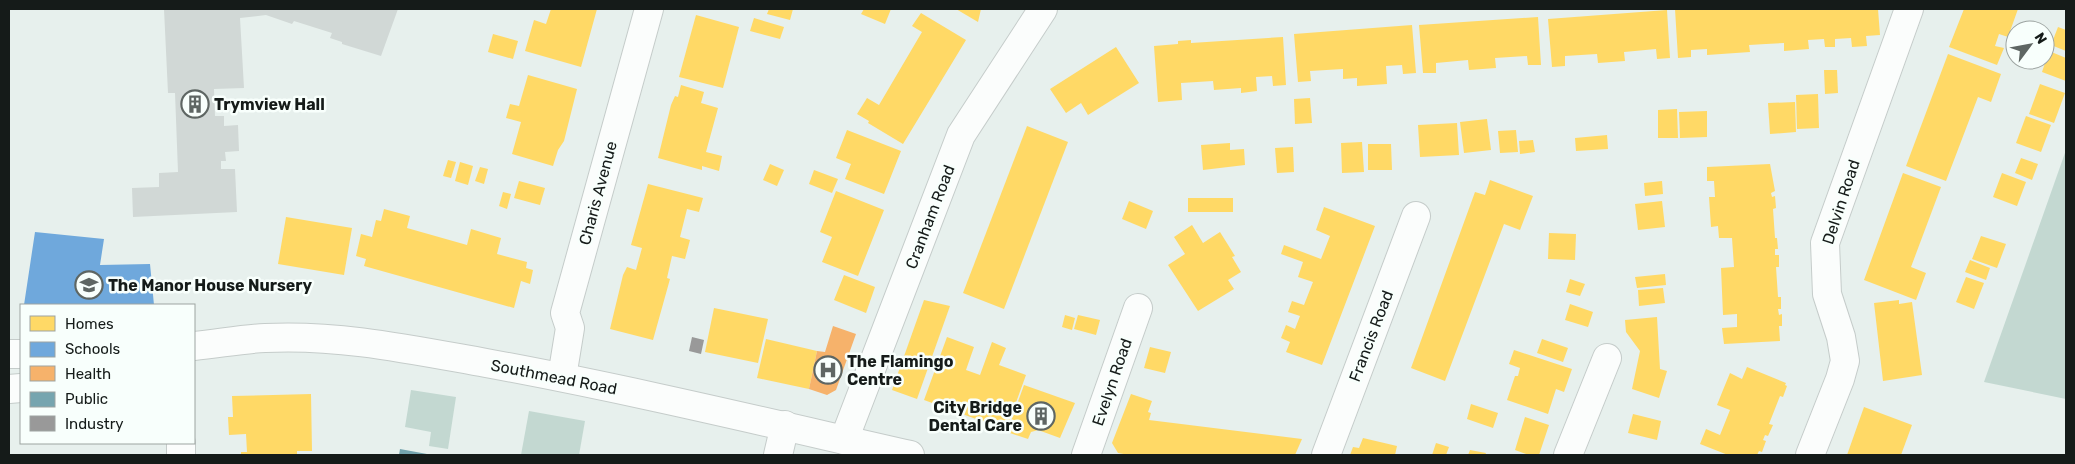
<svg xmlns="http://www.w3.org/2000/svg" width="2075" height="464" viewBox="0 0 2075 464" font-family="Rubik,sans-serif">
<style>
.green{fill:#c3d8d1}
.homes{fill:#ffd966}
.schools{fill:#6fa8dc}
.health{fill:#f6b26b}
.public{fill:#76a5af}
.industry{fill:#999}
.building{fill:#d1d8d6}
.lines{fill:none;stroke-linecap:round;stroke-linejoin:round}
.minor-casing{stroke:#c5ccca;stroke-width:30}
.major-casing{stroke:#c5ccca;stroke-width:30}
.minor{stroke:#fbfdfc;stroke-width:28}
.major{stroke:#fbfdfc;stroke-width:28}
.labels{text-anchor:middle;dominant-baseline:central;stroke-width:5;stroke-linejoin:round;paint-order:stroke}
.poi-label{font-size:16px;font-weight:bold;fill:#151b19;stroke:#f8fffc;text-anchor:start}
.street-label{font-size:16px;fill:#151b19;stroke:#f8fffc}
</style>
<rect width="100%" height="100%" fill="#e7f0ed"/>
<g class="green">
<polygon points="2066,150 2066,399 1984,382"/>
<polygon points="411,390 456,397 448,449 429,446 431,432 405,427"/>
<polygon points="529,411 585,421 579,455 521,455"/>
</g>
<g class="homes">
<polygon points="551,9 597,9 581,67 525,51 534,20 546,24"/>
<polygon points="769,9 793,9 790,20 767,14"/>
<polygon points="864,9 891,9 885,24 861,14"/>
<polygon points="956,9 981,9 978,22"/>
<polygon points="1675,9 1878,9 1880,35 1866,36 1867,46 1852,47 1851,38 1835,39 1835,47 1825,47 1824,39 1808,40 1809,49 1784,51 1784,43 1766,44 1749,45 1750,52 1707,55 1707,49 1691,50 1691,57 1678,58"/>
<polygon points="1964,9 2018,9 2008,37 1999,34 1995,46 2004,48 1997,65 1949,47"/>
<polygon points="1667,10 1670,58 1657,59 1656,49 1624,52 1625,61 1598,63 1597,54 1565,56 1565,66 1552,67 1548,19"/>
<polygon points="921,13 966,40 903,144 868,123 869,121 857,114 867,98 879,105 922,32 912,26"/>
<polygon points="696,15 739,27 723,88 679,77"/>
<polygon points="1538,17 1541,65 1528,65 1527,56 1495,58 1496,68 1469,70 1468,60 1436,63 1436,73 1423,73 1419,25"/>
<polygon points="754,18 784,27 780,39 750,31"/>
<polygon points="1412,25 1416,73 1403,74 1402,65 1386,66 1387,84 1357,86 1357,78 1343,79 1343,69 1310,71 1311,81 1298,82 1294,34"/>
<polygon points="2058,27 2066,30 2066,51 2051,45"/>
<polygon points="493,34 518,41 513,59 488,52"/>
<polygon points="1283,37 1286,85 1273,86 1272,76 1256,77 1257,91 1241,93 1241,88 1214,90 1213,81 1181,83 1182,100 1158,102 1154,46 1178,44 1178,41 1191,40 1191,43"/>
<polygon points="1116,47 1139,83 1088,115 1081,103 1066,113 1050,89"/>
<polygon points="2049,51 2066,58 2066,81 2042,72"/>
<polygon points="1948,54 2001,74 1991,102 1978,97 1946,181 1906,166"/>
<polygon points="1824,70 1837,70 1838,93 1825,94"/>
<polygon points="528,75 577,89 564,141 558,150 553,166 512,154 521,122 506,118 510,104 519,106"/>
<polygon points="2040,84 2065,93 2054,123 2029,114"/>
<polygon points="681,85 704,92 701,103 718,108 706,152 722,156 719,171 702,166 702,170 658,158 671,105 675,96 678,97"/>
<polygon points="1818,94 1819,128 1797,129 1796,95"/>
<polygon points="1310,98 1312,123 1295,124 1294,99"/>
<polygon points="1795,102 1796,132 1770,134 1768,103"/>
<polygon points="1677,109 1678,138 1658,138 1658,110"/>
<polygon points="1707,111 1707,137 1680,138 1679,112"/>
<polygon points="2026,116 2051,125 2041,152 2016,143"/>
<polygon points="1487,119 1491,150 1464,153 1460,122"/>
<polygon points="1457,123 1459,155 1420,157 1418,125"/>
<polygon points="1027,126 1068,142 1004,309 963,293"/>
<polygon points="847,130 901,151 884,194 845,179 851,164 836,158"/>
<polygon points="1516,130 1518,152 1500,153 1498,131"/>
<polygon points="1607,135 1608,149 1576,151 1575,138"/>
<polygon points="1533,140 1535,152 1520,154 1519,141"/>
<polygon points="1362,142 1364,172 1342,173 1341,143"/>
<polygon points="1230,143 1230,150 1244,149 1245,165 1203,170 1201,145"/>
<polygon points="1368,144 1391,144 1392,170 1368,170"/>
<polygon points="1293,147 1294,172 1277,173 1275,148"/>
<polygon points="2021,158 2038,164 2032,180 2015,173"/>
<polygon points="448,160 456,162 451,178 443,176"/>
<polygon points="460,162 473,166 468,185 455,181"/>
<polygon points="770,164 784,170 777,186 763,180"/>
<polygon points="1770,164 1775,191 1771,193 1772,197 1775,196 1776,208 1773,209 1775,238 1777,238 1778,249 1775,249 1775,255 1779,255 1779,267 1776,267 1778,297 1781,297 1781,309 1778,309 1779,315 1782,314 1782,326 1779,326 1780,341 1724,344 1722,328 1737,327 1737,314 1723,315 1721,268 1734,267 1732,238 1719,238 1718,226 1711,227 1709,197 1715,197 1714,181 1707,181 1707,167"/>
<polygon points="480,167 488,169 484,184 475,181"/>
<polygon points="814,170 838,179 832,193 809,184"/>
<polygon points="1903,173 1941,187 1911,267 1926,273 1916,300 1864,280"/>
<polygon points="2002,173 2026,182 2017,206 1993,197"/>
<polygon points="1490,180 1533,196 1520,230 1504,224 1445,381 1411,368 1475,192 1485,195"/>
<polygon points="519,181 545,188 540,205 514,198"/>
<polygon points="1662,181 1663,194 1645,196 1644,183"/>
<polygon points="648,184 703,198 699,212 687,209 680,237 690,240 685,259 672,256 667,278 670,279 653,340 610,329 623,275 627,267 636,270 642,248 631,245"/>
<polygon points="836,191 884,210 858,276 822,262 832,237 820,232"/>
<polygon points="503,192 511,194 507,209 499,206"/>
<rect x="1188" y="198" width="45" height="14"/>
<polygon points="1129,201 1153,211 1146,229 1122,219"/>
<polygon points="1662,201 1665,227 1638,230 1635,204"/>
<polygon points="1324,207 1375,226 1322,365 1286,352 1290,342 1281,338 1286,325 1295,329 1300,316 1288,312 1292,301 1304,305 1313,282 1298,277 1303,262 1281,254 1284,245 1321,259 1330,236 1316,230"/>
<polygon points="384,209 410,216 407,228 467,245 471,229 501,238 497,254 527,262 526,268 533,270 530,284 521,281 514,308 364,266 366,259 356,256 361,234 372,237 376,220 381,221"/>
<polygon points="286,217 352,228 344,275 278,264"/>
<polygon points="1192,225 1203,243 1220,232 1235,256 1232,257 1241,272 1228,280 1234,289 1198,311 1168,265 1185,254 1174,237"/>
<polygon points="1549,233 1576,234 1575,260 1548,259"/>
<polygon points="1981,236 2006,244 1997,268 1972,259"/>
<polygon points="1970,260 1990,268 1986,280 1965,272"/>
<polygon points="1665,274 1666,285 1637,288 1635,277"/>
<polygon points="844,275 875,287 866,313 834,300"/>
<polygon points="1966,277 1984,283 1974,309 1956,302"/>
<polygon points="1570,279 1585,284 1580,296 1566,292"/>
<polygon points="1663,288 1665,303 1639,306 1638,290"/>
<polygon points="924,300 950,306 917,399 892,390"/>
<polygon points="1899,300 1899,304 1912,302 1922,375 1883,381 1874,303"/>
<polygon points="1570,304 1593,312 1588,327 1565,320"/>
<polygon points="714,308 768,319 758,363 705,352"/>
<polygon points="1065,315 1075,318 1072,330 1062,327"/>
<polygon points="1078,315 1100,320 1096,335 1074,329"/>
<polygon points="1657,317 1660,369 1667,371 1659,398 1632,389 1640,351 1626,332 1625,320"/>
<polygon points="947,337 974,347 966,370 980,375 992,342 1006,348 999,365 1026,375 1006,430 924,400"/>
<polygon points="766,339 817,351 809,389 757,378"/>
<polygon points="1542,339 1568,348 1563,362 1537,353"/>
<polygon points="1150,347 1171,352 1165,373 1144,368"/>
<polygon points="1514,350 1572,369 1564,392 1556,389 1548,414 1507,400 1515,376 1518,376 1520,368 1509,364"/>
<polygon points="1747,367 1786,383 1785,385 1787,386 1783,397 1780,396 1769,424 1773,425 1768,436 1765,435 1763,440 1766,441 1762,452 1759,451 1757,455 1728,455 1700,444 1706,429 1720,435 1730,410 1717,405 1723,390 1730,373 1742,379"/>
<polygon points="1024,385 1075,403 1060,438 1038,430 1031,432 1028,439 1007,432"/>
<polygon points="311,394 312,451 297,451 297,455 241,455 241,452 247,452 246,434 229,435 228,417 233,417 232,396"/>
<polygon points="1131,394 1152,401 1148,412 1151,413 1149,420 1302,439 1295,455 1129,455 1118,453 1112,443"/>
<polygon points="1471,404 1498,413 1493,428 1467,419"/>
<polygon points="1864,407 1912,425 1901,455 1847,455"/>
<polygon points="1633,414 1661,421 1657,440 1628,433"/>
<polygon points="1525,417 1549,425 1539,455 1529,455 1515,450"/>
<polygon points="1363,438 1397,446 1395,455 1350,455 1353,447 1359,448"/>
<polygon points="1436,443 1449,447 1446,455 1432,455"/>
<polygon points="1470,450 1486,453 1485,455 1468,455"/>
</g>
<polygon class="schools" points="35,232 104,239 100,265 150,264 154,305 24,305"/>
<polygon class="health" points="833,326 856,334 836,390 827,395 809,389 817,351 825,352"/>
<polygon class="public" points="400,449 427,454 427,455 399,455"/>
<polygon class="industry" points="692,337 704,340 701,354 689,351"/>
<polygon class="building" points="164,9 398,9 381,56 342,44 342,42 330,38 332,33 294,21 292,24 266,15 240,18 244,88 214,89 215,116 224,116 224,126 238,125 239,151 225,152 226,161 221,161 221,169 235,169 237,212 133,217 132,188 159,187 159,173 178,172 175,93 168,93"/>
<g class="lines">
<g class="minor-casing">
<g id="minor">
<polyline points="562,377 570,328 565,313 649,9"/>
<polyline points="844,440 961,135 1043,9"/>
<polyline points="181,443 181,455"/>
<polyline points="778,455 785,425"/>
<polyline points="1086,455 1138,308"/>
<polyline points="1326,455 1416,216"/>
<polyline points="1568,455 1607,358"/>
<polyline points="1810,455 1840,379 1845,361 1841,337 1827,294 1825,243 1909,9"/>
</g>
</g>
<g class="major-casing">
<g id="major">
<path d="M194,346C217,344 241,339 265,338C339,334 413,350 486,363C628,389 769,423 910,455"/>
<polyline points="9,354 21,354"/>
<polyline points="9,389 21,388"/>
</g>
</g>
<use href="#minor" class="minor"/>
<use href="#major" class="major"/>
</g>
<defs>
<g id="building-ring" transform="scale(1.4375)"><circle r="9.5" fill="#f8fffc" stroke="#5e6663" stroke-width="1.5"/><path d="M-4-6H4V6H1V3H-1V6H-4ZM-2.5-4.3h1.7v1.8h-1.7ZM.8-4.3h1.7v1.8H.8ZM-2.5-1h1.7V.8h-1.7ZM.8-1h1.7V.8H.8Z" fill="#5e6663"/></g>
<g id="school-ring" transform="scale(1.4375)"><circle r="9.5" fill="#f8fffc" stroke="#5e6663" stroke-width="1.5"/><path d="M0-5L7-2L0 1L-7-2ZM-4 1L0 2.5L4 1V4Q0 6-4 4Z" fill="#5e6663"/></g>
<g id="hospital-ring" transform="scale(1.4375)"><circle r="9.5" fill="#f8fffc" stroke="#5e6663" stroke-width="1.5"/><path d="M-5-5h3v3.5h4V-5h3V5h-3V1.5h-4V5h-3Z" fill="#5e6663"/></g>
</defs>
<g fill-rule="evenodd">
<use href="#building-ring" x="195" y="104"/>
<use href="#school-ring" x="89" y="285"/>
<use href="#hospital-ring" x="828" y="370"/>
<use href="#building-ring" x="1041" y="416"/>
</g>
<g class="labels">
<g class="poi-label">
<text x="214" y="104">Trymview Hall</text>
<text x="108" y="285">The Manor House Nursery</text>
<text x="847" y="361">The Flamingo<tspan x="847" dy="18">Centre</tspan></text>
<text x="1022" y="407" text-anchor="end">City Bridge<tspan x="1022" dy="18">Dental Care</tspan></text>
</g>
<g class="street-label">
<text transform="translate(598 193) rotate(-75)">Charis Avenue</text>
<text transform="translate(1841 202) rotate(-72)">Delvin Road</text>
<text transform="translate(930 217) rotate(-69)">Cranham Road</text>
<text transform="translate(1371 336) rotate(-69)">Francis Road</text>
<text transform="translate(554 377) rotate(11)">Southmead Road</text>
<text transform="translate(1112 382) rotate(-71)">Evelyn Road</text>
</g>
</g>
<rect width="2075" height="464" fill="none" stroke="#151b19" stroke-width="20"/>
<rect x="20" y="304" width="175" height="140" fill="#f8fffc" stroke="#9da4a1"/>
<rect x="30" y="316" width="25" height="15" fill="#ffd966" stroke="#9da4a1"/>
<text x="65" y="329" font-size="15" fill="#151b19">Homes</text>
<rect x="30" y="342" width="25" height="15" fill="#6fa8dc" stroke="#9da4a1"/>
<text x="65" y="354" font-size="15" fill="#151b19">Schools</text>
<rect x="30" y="366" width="25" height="15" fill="#f6b26b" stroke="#9da4a1"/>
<text x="65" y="379" font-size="15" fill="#151b19">Health</text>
<rect x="30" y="392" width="25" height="15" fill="#76a5af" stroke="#9da4a1"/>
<text x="65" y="404" font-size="15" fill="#151b19">Public</text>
<rect x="30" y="416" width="25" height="15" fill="#999999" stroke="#9da4a1"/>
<text x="65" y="429" font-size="15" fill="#151b19">Industry</text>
<g transform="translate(2030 45) rotate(58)"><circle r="24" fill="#f8fffc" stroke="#9da4a1"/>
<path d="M0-4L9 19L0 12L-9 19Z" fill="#5e6663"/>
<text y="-8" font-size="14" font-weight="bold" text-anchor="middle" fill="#151b19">N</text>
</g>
</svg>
